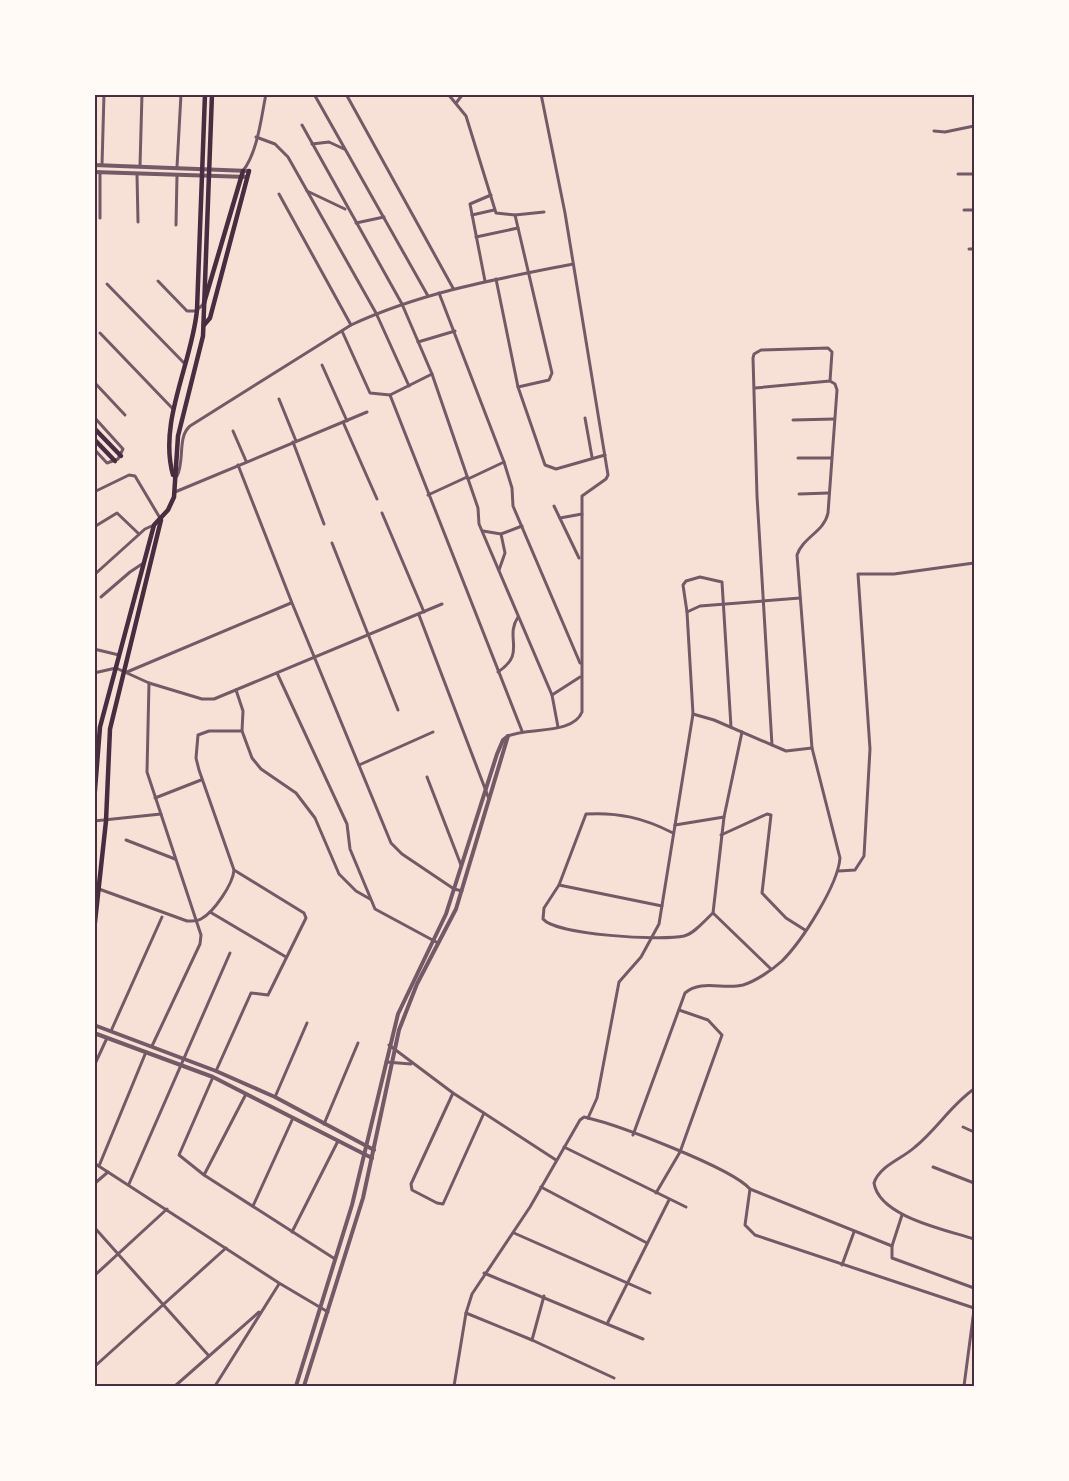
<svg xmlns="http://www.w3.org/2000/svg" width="1069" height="1481" viewBox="0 0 1069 1481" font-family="'Exo 2',sans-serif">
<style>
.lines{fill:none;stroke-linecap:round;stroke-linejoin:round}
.minor{stroke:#755966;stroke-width:3}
.tertiary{stroke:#755966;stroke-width:4}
.secondary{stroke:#4a2c40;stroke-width:4.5}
.neatline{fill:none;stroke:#4a2c40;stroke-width:2}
</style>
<rect width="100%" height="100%" fill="#f7e1d7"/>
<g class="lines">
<g class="minor">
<polyline points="314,94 428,296"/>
<polyline points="346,94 453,288"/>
<polyline points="448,94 466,116 496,213 515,215 544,212"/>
<polyline points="456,103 463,94"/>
<polyline points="302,125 402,304 432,374 478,508 479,524 552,695 558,727"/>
<polyline points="934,131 945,132 974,126"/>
<polyline points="256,137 275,144 288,157 376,313 409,386"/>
<polyline points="312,144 329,142 344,149"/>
<polyline points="102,165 104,94"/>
<polyline points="140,166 142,94"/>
<polyline points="177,167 181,94"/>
<path d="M243,171C258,151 261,118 266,94"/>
<polyline points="137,174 138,222"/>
<polyline points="958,174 974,174"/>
<polyline points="307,191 345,209"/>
<polyline points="279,194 351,325"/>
<polyline points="964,210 974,210"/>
<polyline points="472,215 494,210"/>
<polyline points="515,215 552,373 549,380 518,387"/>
<polyline points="100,218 100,172"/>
<polyline points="356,223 384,217"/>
<polyline points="176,225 177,175"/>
<polyline points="476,237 518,228"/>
<polyline points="969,249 974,249"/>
<polyline points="496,279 518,387 545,465 556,469 605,455"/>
<polyline points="158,281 187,311 195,311 204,304"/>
<polyline points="485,281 470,204 491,195"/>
<polyline points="107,284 185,364"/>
<polyline points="439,293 504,462 512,488 513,506 580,663"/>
<polyline points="342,331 370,393 390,395 432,374"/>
<polyline points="100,333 173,409"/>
<polyline points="418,342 455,331"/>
<polyline points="322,365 347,421"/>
<polyline points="94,382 125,415"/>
<polyline points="755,388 830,381"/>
<polyline points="390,395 522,731"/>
<polyline points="279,399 296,441"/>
<polyline points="94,417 123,449 118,459 107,463 94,449"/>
<polyline points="585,418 592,457"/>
<polyline points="793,420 834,419"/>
<polyline points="343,422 377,499"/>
<polyline points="233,431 246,461"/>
<polyline points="293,442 324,524"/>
<polyline points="798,458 831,458"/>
<polyline points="238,465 292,603 391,843 402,854 454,889 462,891"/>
<path d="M177,476C185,461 177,437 190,426L351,325C422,292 497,279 573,264"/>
<polyline points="468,479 504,462"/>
<polyline points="94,492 129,475 135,476 160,518"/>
<polyline points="175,492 367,412"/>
<polyline points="799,494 829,493"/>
<polyline points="428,495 467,477"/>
<polyline points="554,506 579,558"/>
<polyline points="382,513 424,612"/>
<polyline points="560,518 582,514"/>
<polyline points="94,527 117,513 139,534"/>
<polyline points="483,531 501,534"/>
<polyline points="332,543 398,710"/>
<polyline points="499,570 505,553 501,534 522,526"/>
<polyline points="94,575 145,529 154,525"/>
<polyline points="101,597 130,572 142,564"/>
<polyline points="687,612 683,585 686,581 700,577 722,582 731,727"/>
<polyline points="419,615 489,799"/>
<polyline points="94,649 119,655"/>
<polyline points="127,672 291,603"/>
<path d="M498,672C527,653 504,638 518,617"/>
<polyline points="94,673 116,668 149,683 202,699 214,699 442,604"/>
<polyline points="277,673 347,824 350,849 375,909 438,943"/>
<polyline points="149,683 147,772 201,935 200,944 152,1046"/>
<polyline points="236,690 243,711 242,731 252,758 261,769 296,793 315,818 339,874 356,891 370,899"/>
<polyline points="552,695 580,677"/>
<polyline points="693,714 714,720 786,751 812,748"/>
<polyline points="742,732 724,817 713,913 771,969"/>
<path d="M508,736C528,727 573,735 582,712V496L606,479L608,475L565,213L541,94"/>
<polyline points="359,765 433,732"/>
<polyline points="427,777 461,865"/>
<polyline points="155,798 201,780"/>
<polyline points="94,821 161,814"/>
<polyline points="675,825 724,817"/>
<path d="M673,833C644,818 618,812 586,814L559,885L544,908L543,919C556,935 662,941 684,936C695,933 704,921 713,913"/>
<polyline points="721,835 767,814 771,815 762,893 786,918 805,930"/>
<polyline points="126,840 175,859"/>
<polyline points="839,871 855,870 864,856 870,749 858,574 894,574 974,563"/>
<polyline points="559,885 662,906"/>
<path d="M99,889L187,921C192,921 196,922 201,919C214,912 233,884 234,870"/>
<polyline points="210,912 286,957"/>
<polyline points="111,1031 162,917"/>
<polyline points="389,1045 453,1093 556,1160"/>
<polyline points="386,1062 411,1064"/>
<polyline points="94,1066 107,1038"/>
<polyline points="216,1071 251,993 268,995 306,918 304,913 234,870 199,770 196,758 198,735 209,731 242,731"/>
<polyline points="213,1077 179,1155 204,1175 335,1259"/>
<path d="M974,1089C951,1105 937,1129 915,1147C902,1159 879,1166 874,1183C879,1217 947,1230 974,1239"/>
<polyline points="453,1093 411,1184 412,1190 437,1203 443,1204 484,1113"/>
<polyline points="275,1097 307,1023"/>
<polyline points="588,1118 597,1098 619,982 641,957 659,924 693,714 687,612 700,606 800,598"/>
<path d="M588,1118C618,1125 732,1168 750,1189L892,1246"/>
<polyline points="324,1124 358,1043"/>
<polyline points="963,1127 974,1132"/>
<path d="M633,1135L685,993C701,979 724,990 743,985C756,981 772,970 782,961C802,941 838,885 840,858L812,748L797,555C803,537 824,532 828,513L837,390L835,384L830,381L832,352L828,348L761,350L754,354L753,358L757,496L772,745"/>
<polyline points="564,1147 686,1207"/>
<polyline points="94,1163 279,1283 328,1312"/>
<polyline points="99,1166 146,1052"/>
<polyline points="933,1167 974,1183"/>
<polyline points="204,1175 246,1094"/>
<polyline points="94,1184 108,1172"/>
<polyline points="129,1184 230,953"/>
<polyline points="541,1187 647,1243"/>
<polyline points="750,1189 745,1225 755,1235 974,1308"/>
<polyline points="656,1193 680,1152 722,1035 708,1020 679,1010"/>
<polyline points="253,1206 293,1118"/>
<polyline points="902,1215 892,1246 892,1258 974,1288"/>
<polyline points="94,1227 209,1356"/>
<polyline points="292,1232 338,1141"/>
<polyline points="514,1233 650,1293"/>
<polyline points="842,1265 854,1232"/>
<polyline points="484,1273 643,1339"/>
<polyline points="94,1276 167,1209"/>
<polyline points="466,1313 532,1340 614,1378"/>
<polyline points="608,1322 669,1200"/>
<polyline points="532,1340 544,1296"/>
<polyline points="94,1367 226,1248"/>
<polyline points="175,1386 259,1312"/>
<polyline points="215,1386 279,1284"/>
<polyline points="454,1386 466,1313 472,1294 530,1207 580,1120 584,1117 588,1118"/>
<polyline points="964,1386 974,1310"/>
</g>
<g class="tertiary">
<polyline points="94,165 249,171"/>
<polyline points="94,172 247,177"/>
<polyline points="94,1025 216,1071 275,1097 374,1150"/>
<polyline points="94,1033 213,1077 372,1158"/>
<polyline points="296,1386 352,1205 398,1014 446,914 497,754 503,740 508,736"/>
<polyline points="304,1386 363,1198 399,1030 417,984 456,909 508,736"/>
</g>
<g class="secondary">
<polyline points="204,303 243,171"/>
<polyline points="204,325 210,318 249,171"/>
<polyline points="94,428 121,456"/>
<polyline points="94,439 115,461"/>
<path d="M173,475C158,422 192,363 197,310L205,94"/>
<polyline points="94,802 100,727 154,525 168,510 174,497 178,436 203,336 212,94"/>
<polyline points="94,931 106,821 110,729 161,520"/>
</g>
</g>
<rect width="1069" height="1481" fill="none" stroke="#fffaf5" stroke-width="192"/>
<rect x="96" y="96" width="877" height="1289" class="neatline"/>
</svg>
